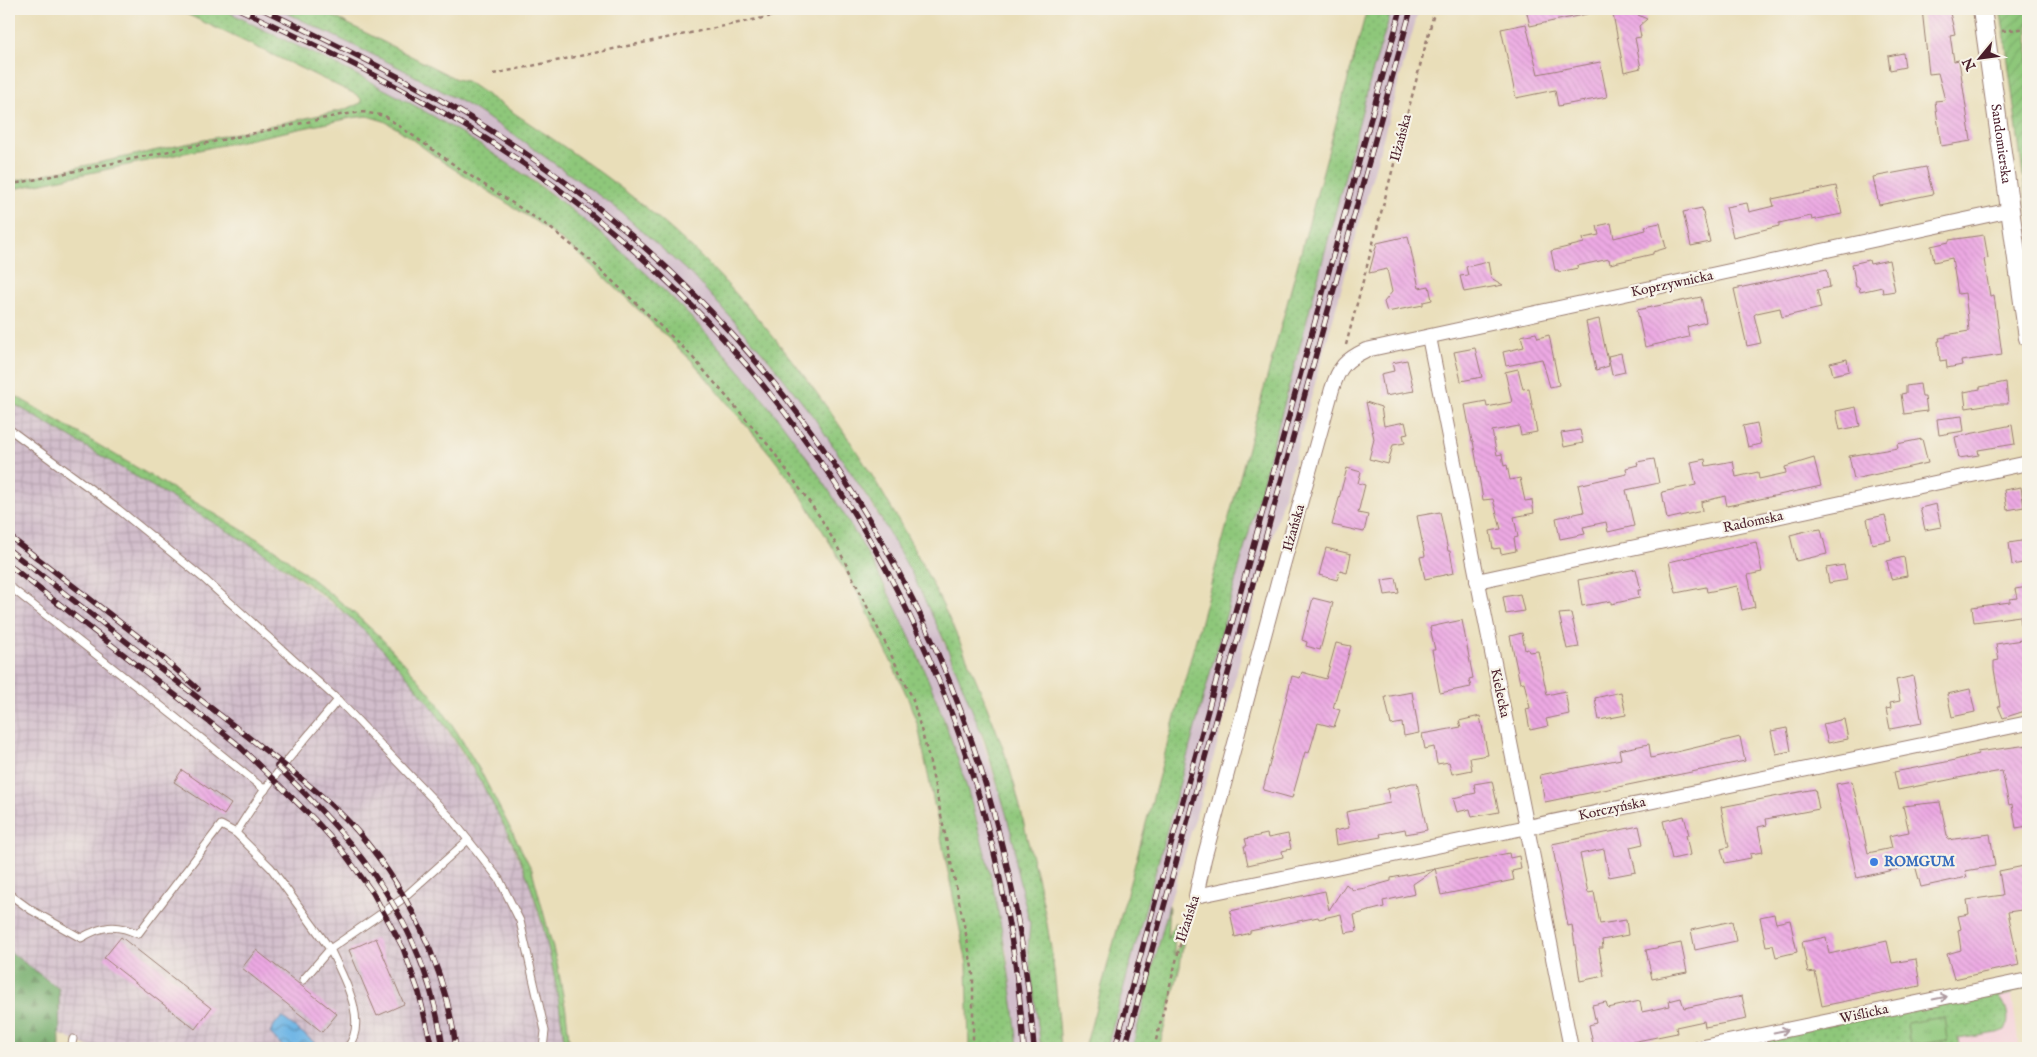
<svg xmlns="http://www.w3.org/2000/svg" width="2037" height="1057" viewBox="0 0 2037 1057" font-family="'IM FELL English',serif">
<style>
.built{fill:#f5cfd9}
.industrial{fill:url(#industrial-grid)}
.railway{fill:#d1bdcb}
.grass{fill:url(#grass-dots);stroke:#6c7352}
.forest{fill:url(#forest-firs);stroke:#5e664a}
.park{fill:url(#park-tufts);stroke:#6c7352}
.garden{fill:url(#garden-furrows);stroke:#6c7352}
.water{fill:url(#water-waves);stroke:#5c6a88}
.building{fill:url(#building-back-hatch)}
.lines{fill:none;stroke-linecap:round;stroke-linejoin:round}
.service-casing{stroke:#9a7e72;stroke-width:9}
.minor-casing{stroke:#9a7e72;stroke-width:16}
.tertiary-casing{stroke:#9a7e72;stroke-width:20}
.path{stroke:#9a7e72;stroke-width:2.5;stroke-dasharray:4 4;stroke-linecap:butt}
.service{stroke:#fff;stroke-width:7}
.minor{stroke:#fff;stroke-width:14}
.tertiary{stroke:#fff;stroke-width:18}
.rail-casing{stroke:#4a1f2b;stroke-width:5.5}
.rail{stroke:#f7f3e8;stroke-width:4;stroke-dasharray:11;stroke-linecap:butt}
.oneway{stroke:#ae9aa0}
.shop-dot{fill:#3f7fe0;stroke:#f7f3e8;stroke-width:2}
.labels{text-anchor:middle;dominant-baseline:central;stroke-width:4.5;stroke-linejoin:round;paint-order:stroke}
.street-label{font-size:14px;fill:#4a1f2b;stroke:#f7f3e8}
.shop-label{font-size:14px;font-weight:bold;fill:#366cbe;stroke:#f7f3e8;text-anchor:start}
</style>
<defs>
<pattern id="industrial-grid" width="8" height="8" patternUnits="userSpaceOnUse" patternTransform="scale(1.25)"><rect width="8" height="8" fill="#d1bdcb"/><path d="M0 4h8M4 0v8" fill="none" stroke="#b5a2ae"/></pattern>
<pattern id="grass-dots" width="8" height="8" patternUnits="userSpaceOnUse" patternTransform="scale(1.25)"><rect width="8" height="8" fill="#8ec77a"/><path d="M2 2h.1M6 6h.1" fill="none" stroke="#7caa6a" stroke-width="1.8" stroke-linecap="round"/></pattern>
<pattern id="forest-firs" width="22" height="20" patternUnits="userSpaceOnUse" patternTransform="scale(1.25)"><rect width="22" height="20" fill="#72ac6a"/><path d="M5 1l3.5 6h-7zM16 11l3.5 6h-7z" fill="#608b57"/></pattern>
<pattern id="park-tufts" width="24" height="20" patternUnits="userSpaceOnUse" patternTransform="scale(1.25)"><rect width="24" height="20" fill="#8ec77a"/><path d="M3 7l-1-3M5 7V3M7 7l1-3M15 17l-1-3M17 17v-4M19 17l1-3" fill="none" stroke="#7caa6a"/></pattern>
<pattern id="garden-furrows" width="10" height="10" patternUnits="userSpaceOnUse" patternTransform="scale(1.25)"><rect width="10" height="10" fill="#8ec77a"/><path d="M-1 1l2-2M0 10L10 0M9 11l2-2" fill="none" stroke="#7caa6a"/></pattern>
<pattern id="water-waves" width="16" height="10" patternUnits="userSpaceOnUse" patternTransform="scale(1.25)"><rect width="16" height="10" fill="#6eb5e5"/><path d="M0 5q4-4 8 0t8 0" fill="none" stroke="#5c93ba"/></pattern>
<pattern id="building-back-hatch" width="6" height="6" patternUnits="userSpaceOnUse" patternTransform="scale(1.25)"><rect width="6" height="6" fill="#eca9e3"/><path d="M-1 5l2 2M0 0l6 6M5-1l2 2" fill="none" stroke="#cc91c3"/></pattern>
</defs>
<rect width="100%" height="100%" fill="#f7f3e8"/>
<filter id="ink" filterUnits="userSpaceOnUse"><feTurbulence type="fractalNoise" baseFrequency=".02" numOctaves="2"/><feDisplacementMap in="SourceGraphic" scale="10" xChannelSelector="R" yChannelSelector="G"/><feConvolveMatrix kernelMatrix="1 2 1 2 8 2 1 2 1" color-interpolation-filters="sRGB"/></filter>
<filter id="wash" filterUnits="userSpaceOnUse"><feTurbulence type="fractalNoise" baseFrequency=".0096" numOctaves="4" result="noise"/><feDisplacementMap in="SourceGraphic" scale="20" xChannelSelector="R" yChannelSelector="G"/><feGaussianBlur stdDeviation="1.12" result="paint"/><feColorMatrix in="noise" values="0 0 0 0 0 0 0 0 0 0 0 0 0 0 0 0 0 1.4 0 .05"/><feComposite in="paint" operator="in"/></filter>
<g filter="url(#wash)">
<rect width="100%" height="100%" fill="#e9deb9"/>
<polygon class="built" points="2012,994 2019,1048 1754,1048"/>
<polygon class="industrial" points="9,401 261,551 356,622 410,678 434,710 476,775 495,808 528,878 549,949 557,986 565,1048 92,1048 59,1034 59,989 9,951"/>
<g class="railway">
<polygon points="220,9 279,9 400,68 469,106 517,137 614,206 669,254 696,279 746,334 793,389 836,449 895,542 929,607 972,708 1006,813 1015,848 1015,863 1030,924 1028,948 1041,1048 1018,1048 1007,953 977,820 944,718 917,652 886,587 855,532 808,459 759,394 700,326 649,276 567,206 539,184 478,143 418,108 334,64"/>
<polygon points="1392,9 1419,9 1273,535 1217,746 1169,905 1132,1048 1107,1048 1299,350 1371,77"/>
</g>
<g class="grass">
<path d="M176,9C189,9 206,6 219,9C232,12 251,24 264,30C310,52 355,73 399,97C763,295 979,637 1018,1048H969L967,964L918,726L907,696L877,631L842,563L818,523L797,489L771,455L692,361L602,275L572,248L538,223L443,162L398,129L384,121L367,116L351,118L9,190V182L343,110L361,103V99L357,95Z"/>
<path d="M279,9H319L456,79L466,81C548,136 633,189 703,259C837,394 934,563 1000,740C1012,772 1020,805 1027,838C1035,868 1043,899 1048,930C1055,969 1058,1009 1061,1048H1041L1028,948L1030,924L1015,863V848L1006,813L985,742L944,640L912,574L876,510L815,419L770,361L696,279L614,206L517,137L469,106L400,68Z"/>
<polygon points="1367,9 1392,9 1371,77 1299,350 1107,1048 1085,1048"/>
<path d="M9,392L276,550L353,612L381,638L407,666L434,698L457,732L481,772L532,870L557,963L566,1011L570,1048H565C558,990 548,934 528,879C521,860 512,842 503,824C466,749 418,681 357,624C328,596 293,574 261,551L9,401Z"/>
<polygon points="1169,905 1167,940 1175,922 1174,955 1184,936 1180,967 1159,1048 1132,1048"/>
<path d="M2028,984V988L2014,991L2012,994L1999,997C2007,1004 2011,1021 2005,1030L1997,1033L1958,1039L1959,1046L1927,1048V1043L1947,1040L1910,1045L1923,1044L1924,1048H1720Z"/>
</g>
<polygon class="forest" points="9,951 59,989 60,1048 9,1048"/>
<polygon class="park" points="1944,1017 1947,1040 1910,1046 1907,1023"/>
<polygon class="garden" points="2000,9 2028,9 2028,213 2004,31"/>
<polygon class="water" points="282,1017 314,1042 314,1048 284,1048 270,1033 275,1024"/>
<g id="blocks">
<g class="building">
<polygon points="1526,9 1586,9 1587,14 1530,26"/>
<polygon points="1612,9 1636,9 1638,15 1647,19 1639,26 1641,37 1635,38 1641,68 1624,72"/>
<polygon points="1922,9 1949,9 1955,34 1950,35 1954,61 1959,60 1971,141 1941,146 1935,101 1945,100 1938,73 1929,74"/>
<polygon points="1526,24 1538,74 1600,62 1607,97 1558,106 1555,90 1516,98 1501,29"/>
<polygon points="1903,53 1905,67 1890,70 1888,56"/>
<polygon points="1926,167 1933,194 1879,205 1873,177"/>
<polygon points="1836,186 1842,214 1812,220 1811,216 1779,223 1779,226 1733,237 1726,207 1747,203 1749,212 1774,206 1772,199"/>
<polygon points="1702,208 1710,242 1691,246 1683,212"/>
<polygon points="1611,223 1614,238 1646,230 1645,226 1660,223 1666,248 1653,252 1653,254 1610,264 1609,259 1577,266 1578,268 1559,272 1558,270 1555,270 1551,251 1584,243 1583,238 1599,235 1597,226"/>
<polygon points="1984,235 1988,258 1984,259 1990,296 1994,295 2002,355 1961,361 1962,365 1947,368 1946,360 1940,361 1938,341 1940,341 1939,338 1946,337 1946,335 1969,331 1968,319 1965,293 1958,294 1952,258 1934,262 1931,246 1949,242 1949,240"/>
<polygon points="1408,236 1419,288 1429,286 1432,300 1423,302 1423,305 1387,312 1384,302 1392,292 1387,269 1369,273 1377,243"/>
<polygon points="1869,260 1870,264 1889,260 1895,291 1883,293 1882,287 1860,292 1859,287 1856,287 1852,264"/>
<polygon points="1488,262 1491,278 1503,285 1464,292 1460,276 1468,275 1466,267"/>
<polygon points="1827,269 1830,287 1817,290 1821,308 1782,317 1780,308 1757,313 1754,315 1761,343 1747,346 1734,289"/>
<polygon points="1701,297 1706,322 1687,327 1689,337 1645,347 1637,310"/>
<polygon points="1599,319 1609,366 1596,370 1586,322"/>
<polygon points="1536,333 1538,338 1549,335 1559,385 1550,387 1542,359 1506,366 1503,352 1524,347 1521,336"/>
<polygon points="1475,348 1482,377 1461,381 1454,352"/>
<polygon points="1621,353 1625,372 1612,375 1608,356"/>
<polygon points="1847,359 1849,371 1833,375 1830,363"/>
<polygon points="1407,360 1414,391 1385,396 1381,374 1394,371 1392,363"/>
<polygon points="1518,369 1523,389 1529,388 1537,432 1521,435 1519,426 1492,431 1497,455 1502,454 1504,466 1507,465 1510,480 1520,478 1525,501 1532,500 1534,513 1514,517 1518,537 1514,538 1516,551 1501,554 1500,548 1493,549 1490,531 1501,529 1493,499 1483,500 1473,441 1472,441 1465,405 1486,401 1487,407 1512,402 1505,372"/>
<polygon points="2006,382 2008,404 1991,404 1966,408 1964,392 1980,389 1980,387"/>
<polygon points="1920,384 1922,397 1925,397 1927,411 1904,414 1901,394 1906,393 1906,386"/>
<polygon points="1366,402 1381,407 1384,426 1405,422 1408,434 1403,435 1405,443 1393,445 1388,464 1369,459 1374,439"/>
<polygon points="1856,407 1860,426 1840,430 1836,411"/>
<polygon points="1962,416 1964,431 1939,435 1937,419"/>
<polygon points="1757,423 1761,444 1748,447 1743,426"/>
<polygon points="2012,425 2015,444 1978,450 1979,455 1959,458 1955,437"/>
<polygon points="1580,430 1583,443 1564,447 1561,433"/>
<polygon points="1922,439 1928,463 1854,479 1849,456 1898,448 1897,444"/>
<polygon points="1814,458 1821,486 1727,506 1725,496 1701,502 1702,511 1667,519 1662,492 1696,485 1691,462 1705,459 1706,466 1733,461 1736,477 1758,472 1759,479 1786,473 1785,467"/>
<polygon points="1654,459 1659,483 1626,490 1634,526 1608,532 1606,522 1583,527 1585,534 1560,539 1556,518 1584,512 1578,485 1627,474 1626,468 1638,465 1637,462"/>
<polygon points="1347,468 1361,472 1358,483 1365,485 1358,513 1368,515 1364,532 1332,525"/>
<polygon points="2021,487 2024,507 2007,510 2004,490"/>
<polygon points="1936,504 1941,527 1925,530 1920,508"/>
<polygon points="1440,512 1448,551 1450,551 1454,573 1425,579 1420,557 1425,556 1417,516"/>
<polygon points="1885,515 1891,540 1872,544 1867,519"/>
<polygon points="1814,529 1814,530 1821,529 1827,554 1796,561 1790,535"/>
<polygon points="2027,540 2028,562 2012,565 2009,543"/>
<polygon points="1756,542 1762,572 1748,575 1755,607 1742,610 1737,586 1707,592 1706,587 1676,593 1669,562"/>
<polygon points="1326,548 1351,554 1347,573 1340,571 1337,580 1319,575"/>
<polygon points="1904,557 1907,576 1891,579 1887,561"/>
<polygon points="1844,565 1847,580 1829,583 1826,568"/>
<polygon points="1636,569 1641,590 1638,590 1639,598 1611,604 1611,601 1582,606 1578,580"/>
<polygon points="1396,578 1399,593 1385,595 1382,580"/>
<polygon points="2028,587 2028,624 2021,625 2020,616 1974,622 1972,607 2010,602 2010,599 2017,598 2015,589"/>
<polygon points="1520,594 1524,611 1506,614 1503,597"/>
<polygon points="1313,598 1333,603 1320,650 1306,646 1307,642 1302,640"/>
<polygon points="1571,613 1579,647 1567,649 1559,614"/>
<polygon points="1462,620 1473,678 1469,679 1471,687 1440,693 1432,650 1435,650 1430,627"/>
<polygon points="1522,633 1525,650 1528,649 1529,652 1538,651 1547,695 1565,691 1569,714 1546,719 1548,726 1530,730 1526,709 1530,708 1524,682 1520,683 1510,636"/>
<polygon points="2028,639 2028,710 2003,718 1998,706 2000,706 1994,669 1994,661 1999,660 1996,644"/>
<polygon points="1336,643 1351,646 1333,708 1340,710 1334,727 1318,723 1309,753 1305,752 1292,798 1263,790 1292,676 1300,678 1302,672 1326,679"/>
<polygon points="1913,676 1922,723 1890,729 1886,709 1891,708 1890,703 1900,701 1896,680"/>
<polygon points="1970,689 1975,712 1952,717 1947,694"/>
<polygon points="1412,692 1419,733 1404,736 1402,723 1391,725 1385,697"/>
<polygon points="1621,692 1626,715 1599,720 1595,698"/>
<polygon points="1480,716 1488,755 1470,758 1472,770 1452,774 1449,762 1437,764 1434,747 1425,749 1422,734 1461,727 1459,721"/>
<polygon points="1844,719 1848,739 1828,743 1823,724"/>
<polygon points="1787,728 1791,751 1776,754 1771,731"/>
<polygon points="1740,737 1745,761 1545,802 1540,775 1621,759 1619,750 1649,744 1651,758"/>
<polygon points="2028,745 2028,826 2016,828 2012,804 2009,805 2002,771 1978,775 1978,774 1898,790 1894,772 1951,761 1978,754 1977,752"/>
<polygon points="182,770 231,804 224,815 174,782"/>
<polygon points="1492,781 1499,812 1472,817 1470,809 1457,812 1453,798 1476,793 1474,784"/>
<polygon points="1852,781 1868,853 1892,848 1889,836 1909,832 1903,806 1940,802 1948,840 1990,834 1995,866 1965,871 1967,877 1921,887 1915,865 1857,878 1836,784"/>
<polygon points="1412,783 1417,783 1427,830 1406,834 1405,829 1380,834 1381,837 1336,845 1334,831 1349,828 1346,812 1390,803 1387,789"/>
<polygon points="1815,789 1819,809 1766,819 1767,825 1758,827 1763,852 1750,854 1751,858 1725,863 1721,849 1729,847 1721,807"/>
<polygon points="1684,816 1689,835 1686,835 1690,855 1672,859 1663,821"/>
<polygon points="1639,826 1643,844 1630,847 1636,872 1609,877 1604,849 1580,854 1588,893 1594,892 1600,924 1626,920 1628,935 1602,940 1603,948 1599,948 1604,976 1580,981 1572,925 1568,926 1552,844"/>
<polygon points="1267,834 1268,838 1288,834 1291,849 1282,851 1283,857 1248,865 1244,846 1247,846 1245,839"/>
<polygon points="1509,853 1510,858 1519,856 1521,869 1512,871 1514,880 1441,895 1435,868"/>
<polygon points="2024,866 2028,909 2008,912 2019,965 1954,979 1947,954 1961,950 1958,930 1961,929 1958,916 1969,914 1967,900 2003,895 1999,871"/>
<polygon points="1435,869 1413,884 1415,894 1383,901 1384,907 1354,915 1357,931 1345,933 1341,914 1319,919 1318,917 1250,931 1250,933 1235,937 1230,911 1325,891 1329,910 1346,884 1353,890 1366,888 1391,881 1391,878"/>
<polygon points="1774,914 1776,923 1790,920 1797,952 1776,957 1773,945 1766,946 1760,917"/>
<polygon points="1732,921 1736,941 1695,950 1691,930"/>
<polygon points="121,937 211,1008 195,1029 104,958"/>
<polygon points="1826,937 1829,954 1887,941 1892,963 1916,959 1920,986 1822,1006 1815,972 1808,973 1802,942"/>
<polygon points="376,938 404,1004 377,1016 349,950"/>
<polygon points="1681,943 1687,972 1652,979 1646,950"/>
<polygon points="256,950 337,1014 322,1032 242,968"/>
<polygon points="1742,996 1747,1019 1705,1027 1704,1021 1676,1027 1677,1033 1602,1048 1594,1048 1589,1025 1596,1023 1592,1005 1606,1002 1608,1008 1640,1001 1642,1012 1670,1006 1669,1001 1681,998 1684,1008"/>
</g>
</g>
</g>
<g filter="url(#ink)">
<use href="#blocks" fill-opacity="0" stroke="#9a7e72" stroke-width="1"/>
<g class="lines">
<g class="service-casing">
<g id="service">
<polyline points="9,429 118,509 203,578 338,700 450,817 499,879 520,921 545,1031 543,1048"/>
<polyline points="9,586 175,717 265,790"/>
<path d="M338,700C302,743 264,785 236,833L271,868L330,949L401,900L468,840"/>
<path d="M9,894L31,910L81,938C102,926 115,923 138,934L221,825L236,833"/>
<path d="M303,980L330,949C342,975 370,1022 347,1048"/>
<polyline points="71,1048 73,1039"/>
</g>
</g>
<g class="minor-casing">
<g id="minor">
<path d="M2011,210L1366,350C1345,360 1339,367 1332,389L1278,583L1204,859L1196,896L2028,723"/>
<polyline points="1429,337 1571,1048"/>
<polyline points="1477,581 2028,463"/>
<polyline points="1699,1048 2028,980"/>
</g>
</g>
<g class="tertiary-casing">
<g id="tertiary">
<path id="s1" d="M1982,9L2028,338"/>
</g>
</g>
<g class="path">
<polyline points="2002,31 2028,28"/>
<polyline points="493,74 806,9"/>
<polyline points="9,185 340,115 363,112 385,116 463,171 548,226 590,260 688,352 770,447 820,517 837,546 912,697 929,758 967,939 973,974 973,1048"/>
<polyline points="1346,345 1433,17 1437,9"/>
<polyline points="1154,1048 1185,926 1191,909"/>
</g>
<use href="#service" class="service"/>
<use href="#minor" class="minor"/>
<use href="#tertiary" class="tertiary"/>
<g class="rail-casing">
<g id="rail">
<path d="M239,9C337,55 435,102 524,164C818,368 999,692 1024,1048"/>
<path d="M262,9C354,53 447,98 532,158C829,366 1007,687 1034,1048"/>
<polyline points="9,536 144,641 198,689"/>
<path d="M9,550L284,765C307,783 330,802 350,823C406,884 446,966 456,1048"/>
<polyline points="9,565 61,606"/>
<polyline points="57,602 236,743 315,820 341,849 373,893 403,948 419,993 432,1048"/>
<path d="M277,766C364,850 425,925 443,1048"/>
<polyline points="1115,1048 1401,9"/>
<polyline points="1125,1048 1411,9"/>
</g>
</g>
<use href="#rail" class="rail"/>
</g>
<defs><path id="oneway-shaft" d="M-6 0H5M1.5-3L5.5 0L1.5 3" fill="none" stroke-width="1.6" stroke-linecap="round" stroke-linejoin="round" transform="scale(1.25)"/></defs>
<g class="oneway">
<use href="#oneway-shaft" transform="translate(1940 998) rotate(-12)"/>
<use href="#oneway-shaft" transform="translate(1781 1031) rotate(-12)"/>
</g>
</g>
<circle class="shop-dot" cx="1874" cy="862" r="5"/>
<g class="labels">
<g class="street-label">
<text transform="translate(1401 138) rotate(-75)">Iłżańska</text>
<text stroke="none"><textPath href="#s1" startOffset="136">Sandomierska</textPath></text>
<text transform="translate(1672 284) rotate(-12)">Koprzywnicka</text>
<text transform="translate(1753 522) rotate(-12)">Radomska</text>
<text transform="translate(1294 528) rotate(-74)">Iłżańska</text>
<text transform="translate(1500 693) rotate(78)">Kielecka</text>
<text transform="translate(1612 809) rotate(-12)">Korczyńska</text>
<text transform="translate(1188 919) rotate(-72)">Iłżańska</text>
<text transform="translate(1864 1014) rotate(-12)">Wiślicka</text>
</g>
<g class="shop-label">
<text x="1884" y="862">ROMGUM</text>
</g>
</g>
<rect width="2037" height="1057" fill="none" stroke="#f7f3e8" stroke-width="30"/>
<g transform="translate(1980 58) rotate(241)" stroke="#f7f3e8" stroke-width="4" paint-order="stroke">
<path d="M0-4L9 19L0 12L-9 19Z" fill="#4a1f2b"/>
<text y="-8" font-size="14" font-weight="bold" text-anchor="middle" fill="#4a1f2b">N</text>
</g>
</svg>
